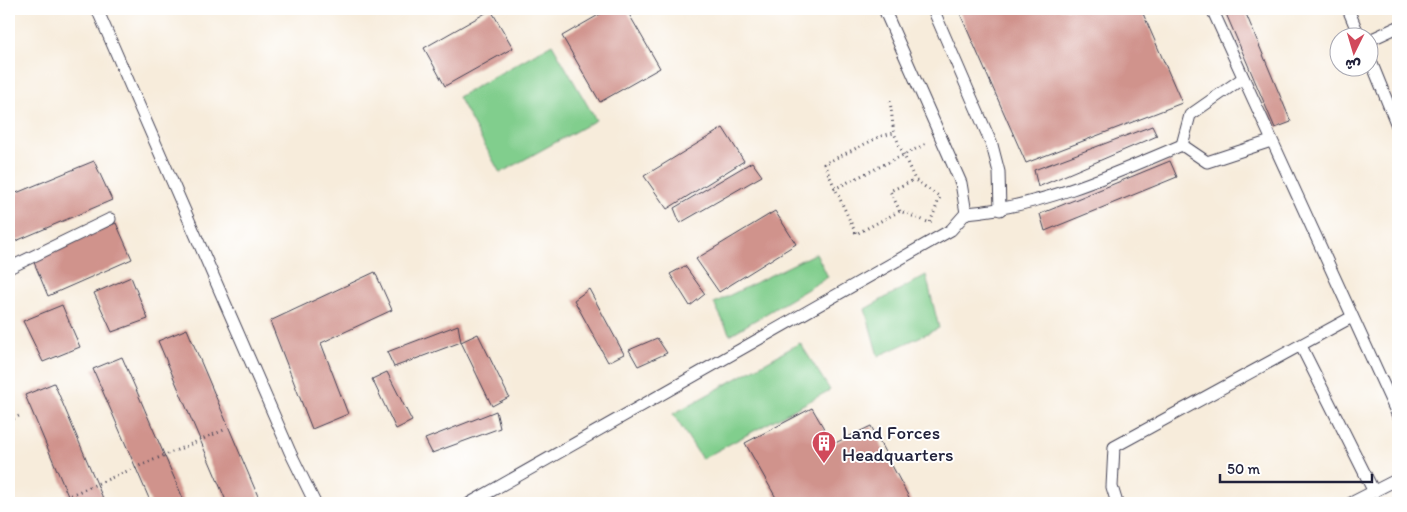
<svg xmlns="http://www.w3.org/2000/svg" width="1407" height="512" font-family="Itim,'Playpen Sans Arabic',sans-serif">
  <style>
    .green { fill: #81ce8d; stroke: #527864 }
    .building { fill: #d0938c }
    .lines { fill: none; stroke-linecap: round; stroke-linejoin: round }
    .service-casing { stroke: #424053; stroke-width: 13 }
    .path { stroke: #424053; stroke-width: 3; stroke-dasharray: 1 4; stroke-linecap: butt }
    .service { stroke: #fff; stroke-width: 11 }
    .labels { text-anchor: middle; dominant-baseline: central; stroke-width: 4; stroke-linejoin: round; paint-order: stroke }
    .poi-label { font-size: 19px; fill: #22223b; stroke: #fff; text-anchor: start }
  </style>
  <rect width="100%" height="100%" fill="#fff"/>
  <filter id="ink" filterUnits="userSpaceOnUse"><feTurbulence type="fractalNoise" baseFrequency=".02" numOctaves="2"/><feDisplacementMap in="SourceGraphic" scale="10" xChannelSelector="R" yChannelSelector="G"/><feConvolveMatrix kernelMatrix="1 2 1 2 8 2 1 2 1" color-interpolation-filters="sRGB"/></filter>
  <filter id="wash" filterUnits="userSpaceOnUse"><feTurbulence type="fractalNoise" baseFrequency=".0096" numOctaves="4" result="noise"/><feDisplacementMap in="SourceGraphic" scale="20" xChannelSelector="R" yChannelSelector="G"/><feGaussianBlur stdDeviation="1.12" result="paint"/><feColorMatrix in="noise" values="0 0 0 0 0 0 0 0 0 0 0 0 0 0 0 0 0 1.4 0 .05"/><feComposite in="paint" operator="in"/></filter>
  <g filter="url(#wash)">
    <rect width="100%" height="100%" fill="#f7ecdb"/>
    <!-- green -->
    <g class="green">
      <path d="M552 44 596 120 500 173 458 97Z"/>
      <path d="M816 253 828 277 730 335 714 303Z"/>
      <path d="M926 275 939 328 878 356 865 309Z"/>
      <path d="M800 343 830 390 702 459 673 414Z"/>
    </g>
    <g id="blocks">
      <!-- building -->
      <g class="building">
        <path d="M609 9H626L660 68 600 102 562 36Z"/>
        <path d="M958 9H1141L1182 103 1026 163Z"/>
        <path d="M1224 9H1244L1291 122 1275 128Z"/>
        <path d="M491 10 513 48 445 86 424 48Z"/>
        <path d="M1152 126 1157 136 1038 187 1034 170Z"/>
        <path d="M723 128 744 161 667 209 644 176Z"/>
        <path d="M94 161 112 200 9 244V196Z"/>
        <path d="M1170 161 1177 177 1045 231 1040 214Z"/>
        <path d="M752 162 762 176 680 223 674 208Z"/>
        <path d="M775 211 796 244 719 292 696 259Z"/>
        <path d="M116 223 132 259 48 296 33 260Z"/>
        <path d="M685 266 705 294 690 306 670 274Z"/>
        <path d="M375 272 392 310 321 343 348 414 312 429 270 321Z"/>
        <path d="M131 277 148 319 112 332 94 293Z"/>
        <path d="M589 289 624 354 608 362 574 300Z"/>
        <path d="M62 305 80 347 43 362 23 321Z"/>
        <path d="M458 325 461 342 394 367 387 352Z"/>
        <path d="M187 329 260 501 254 503H227L158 341Z"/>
        <path d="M478 334 509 397 492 406 461 342Z"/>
        <path d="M657 338 667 353 638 366 629 350Z"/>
        <path d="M122 357 185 503H151L93 369Z"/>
        <path d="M387 372 412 421 396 429 372 379Z"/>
        <path d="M54 383 105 503H71L25 395Z"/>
        <path d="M812 408 833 444 871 426 912 503H779L745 443Z"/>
        <path d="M496 411 500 428 432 453 425 439Z"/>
      </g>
    </g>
  </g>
  <g filter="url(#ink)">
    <use href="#blocks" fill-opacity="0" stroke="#424053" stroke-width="1"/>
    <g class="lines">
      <defs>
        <g id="service">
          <path d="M97 9 290 452 315 503"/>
          <path d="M933 9 992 145 999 172 1000 210"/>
          <path d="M1212 9 1398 416"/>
          <path d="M1348 9 1360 38"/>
          <path d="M1370 40 1398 27"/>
          <path d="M1370 59 1398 128"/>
          <path d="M1182 145 1207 162 1271 141"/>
          <path d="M1182 145 1190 115 1243 78"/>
          <path d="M966 213C1041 207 1114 174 1182 145"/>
          <path d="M9 268 110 219"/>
          <path d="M1301 346 1374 492"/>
          <path d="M470 503 951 230 966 213 961 183 884 9"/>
          <path d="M1117 503 1112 487 1114 447 1352 317"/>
          <path d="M1351 503 1398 479"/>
        </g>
      </defs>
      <!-- service casing -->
      <use href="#service" class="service-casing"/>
      <!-- path -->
      <g class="path">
        <path d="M890 101 894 133 915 180 940 197 930 223 900 211 856 234 824 164 881 136 894 133"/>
        <path d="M834 189 926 144"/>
        <path d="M900 211 890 191 914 180"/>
        <path d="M9 421 21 415"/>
        <path d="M52 503 224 430"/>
      </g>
      <!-- service -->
      <use href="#service" class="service"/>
    </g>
  </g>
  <!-- icons -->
  <defs>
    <symbol id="building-pin" viewBox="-11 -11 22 30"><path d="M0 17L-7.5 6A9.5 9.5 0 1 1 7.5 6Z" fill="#d1495b" stroke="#fff"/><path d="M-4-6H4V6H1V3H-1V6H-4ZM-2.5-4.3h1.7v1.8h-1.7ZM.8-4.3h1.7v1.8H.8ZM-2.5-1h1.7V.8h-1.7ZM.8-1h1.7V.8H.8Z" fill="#fff"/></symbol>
  </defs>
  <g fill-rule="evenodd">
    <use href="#building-pin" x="810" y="429" width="28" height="38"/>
  </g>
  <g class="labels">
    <!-- poi labels -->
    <g class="poi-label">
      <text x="842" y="432">Land Forces<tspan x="842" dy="22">Headquarters</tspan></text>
    </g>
  </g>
  <!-- margin -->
  <rect width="1407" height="512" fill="none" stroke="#fff" stroke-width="30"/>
  <!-- north arrow -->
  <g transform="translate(1354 52) rotate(185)"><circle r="24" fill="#ffffff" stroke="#a7a7b1"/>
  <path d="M0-4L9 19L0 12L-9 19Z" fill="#d1495b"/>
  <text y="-8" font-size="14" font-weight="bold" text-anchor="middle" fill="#22223b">ش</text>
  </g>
  <!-- scale -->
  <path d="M1220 474v8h152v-8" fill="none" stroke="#22223b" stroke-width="2.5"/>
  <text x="1227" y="474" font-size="15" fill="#22223b" stroke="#ffffff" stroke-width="4" paint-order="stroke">50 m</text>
</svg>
